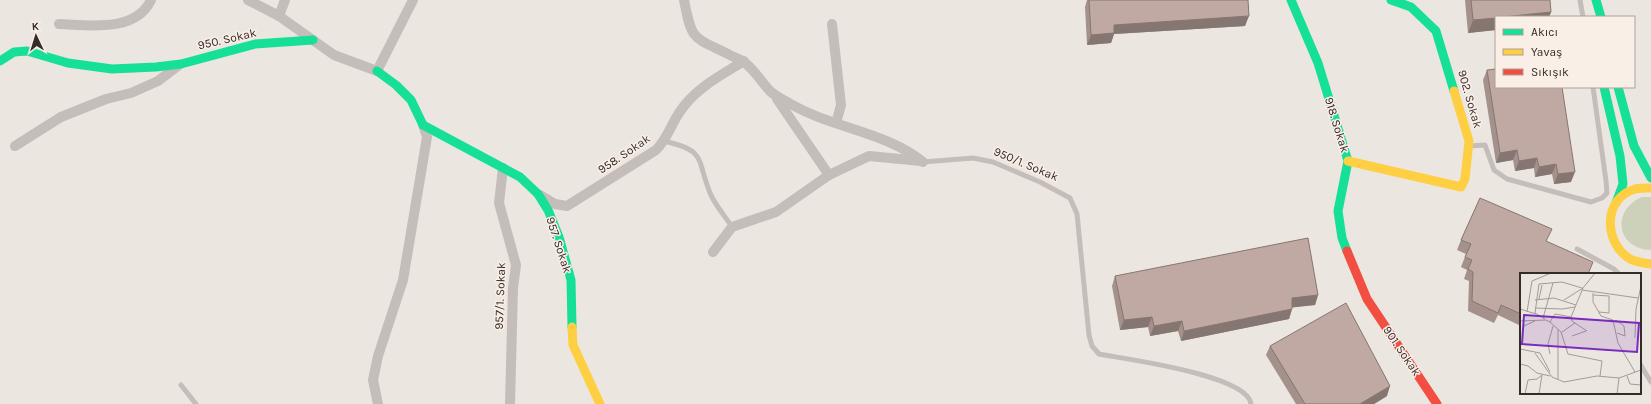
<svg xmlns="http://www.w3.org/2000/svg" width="1651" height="404" font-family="Karla,sans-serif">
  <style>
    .green { fill: #ced1ba }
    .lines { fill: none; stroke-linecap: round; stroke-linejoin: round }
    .lane { stroke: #c4bdb9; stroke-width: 5 }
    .street { stroke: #c4bdb9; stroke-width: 10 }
    .fast { stroke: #16e098; stroke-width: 9 }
    .slow { stroke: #ffcf43; stroke-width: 9 }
    .jam { stroke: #f24e42; stroke-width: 9 }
    .wall { fill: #a4918b }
    .shaded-wall { fill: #867671 }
    .building { fill: #bfa9a2; stroke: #867671 }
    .labels { text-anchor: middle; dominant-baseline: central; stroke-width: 3; stroke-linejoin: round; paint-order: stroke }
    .street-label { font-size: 12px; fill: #352b27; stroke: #f9efe7 }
    .inset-road { fill: none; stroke: #a39b96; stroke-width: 1 }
    .view { fill: #7b2cbf; fill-opacity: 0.15; stroke: #7b2cbf; stroke-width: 2 }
    .inset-edge { fill: none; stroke: #352b27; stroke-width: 2 }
  </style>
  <rect width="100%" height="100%" fill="#ece6e0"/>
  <!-- green -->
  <path class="green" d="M1642 197H1651V250C1616 249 1611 210 1642 197Z"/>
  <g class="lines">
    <!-- lane -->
    <g class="lane">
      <path d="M1580 0 1583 17"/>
      <path d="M664 141C707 151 696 158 710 193 715 205 725 216 732 227"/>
      <path d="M1469 146 1485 145 1494 170 1507 179 1591 202 1602 198 1607 193 1606 181 1593 87"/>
      <path d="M923 162 973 158 993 162 1040 182 1070 198 1077 214 1089 335 1092 346 1099 354C1125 359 1248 375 1251 404"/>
      <path d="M1577 249 1614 269 1619 274"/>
      <path d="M1640 364 1651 382"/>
      <path d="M181 385 196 404"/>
    </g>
    <!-- street -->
    <g class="street">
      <path d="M248 0 279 16 334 55 377 71 413 0"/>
      <path d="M684 0C692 41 692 36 728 54 733 57 740 59 744 62 755 70 761 82 771 92 776 96 783 100 789 103 831 128 884 131 923 162"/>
      <path d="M279 16 285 0"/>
      <path d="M59 24C90 25 135 33 151 0"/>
      <path d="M832 24 841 105 836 123"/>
      <path d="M777 99 829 175"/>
      <path d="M15 146 61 117 106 99 131 93 158 81 179 65"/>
      <path d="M503 168 499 203 516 265 513 288 510 404"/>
      <path d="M540 195 555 204 567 206 656 150C667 139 671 125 679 113 694 89 720 76 744 61"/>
      <path d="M713 252 732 227 776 212 829 175 869 156 921 161"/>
      <path d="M378 404 373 380 378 356 403 280 427 137 423 125"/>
    </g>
    <!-- fast -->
    <g class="fast">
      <path d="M1291 0 1318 63 1348 161 1338 211 1342 238 1347 251"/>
      <path d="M1391 0 1411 7 1436 31 1454 91"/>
      <path d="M1596 0 1601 17"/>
      <path d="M0 61 14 52 27 51 68 63 112 69 156 67 181 64 255 44 313 40"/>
      <path d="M377 71 396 85 411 100 423 125 520 177 538 194 548 210 559 237 571 280 572 327"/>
      <path d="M1604 87 1620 156 1623 184 1616 203"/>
      <path d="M1618 87 1634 146 1651 178"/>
    </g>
    <!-- slow -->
    <g class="slow">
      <path d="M1348 161 1461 187 1465 179 1469 141 1454 91"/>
      <path d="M1651 188C1646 188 1640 188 1635 189 1603 198 1603 242 1630 259 1636 262 1644 263 1651 264"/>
      <path d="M572 327 573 345 600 404"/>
    </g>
    <!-- jam -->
    <path class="jam" d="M1347 251 1367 299 1437 404"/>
  </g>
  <!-- wall -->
  <g class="wall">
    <path d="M1087 0H1248L1245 26 1114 34 1111 43 1087 45 1085 7Z"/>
    <path d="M1465 0H1550L1551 12 1549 17H1496V30L1468 33Z"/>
    <path d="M1487 70 1571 182 1554 184 1552 174 1535 177 1534 168 1515 171 1513 160 1496 163 1483 80Z"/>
    <path d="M1480 198 1521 274V326L1498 315 1494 323 1468 311 1469 281 1464 279 1467 270 1461 267 1466 254 1457 250 1461 240Z"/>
    <path d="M1115 276 1318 295 1315 305 1292 307V309L1289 319 1181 341 1178 331 1150 336 1148 327 1120 330 1112 286Z"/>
    <path d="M1270 346 1387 396 1374 404H1296L1266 355Z"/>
  </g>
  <!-- shaded-wall -->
  <g class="shaded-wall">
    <path d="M1551 12 1549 17H1503Z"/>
    <path d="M1249 16 1245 26 1114 34 1111 43 1087 45 1091 35 1114 25Z"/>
    <path d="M1496 18V30L1468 33 1473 20Z"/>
    <path d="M1517 150 1513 160 1496 163 1500 153Z"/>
    <path d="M1537 158 1534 168 1515 171 1519 161Z"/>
    <path d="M1556 164 1552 174 1535 177 1539 167Z"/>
    <path d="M1575 172 1571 182 1554 184 1558 174Z"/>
    <path d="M1318 295 1315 305 1288 308 1292 298Z"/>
    <path d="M1292 309 1289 319 1181 341 1184 331Z"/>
    <path d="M1152 317 1148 327 1120 330 1124 320Z"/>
    <path d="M1182 321 1178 331 1150 336 1154 326Z"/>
    <path d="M1390 386 1387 396 1374 404H1360Z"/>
  </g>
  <!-- building -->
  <g class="building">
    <path d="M1089 0H1248L1249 16 1114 25V33L1091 35Z"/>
    <path d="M1471 0H1550L1551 12 1503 17H1496V18L1473 20Z"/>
    <path d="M1496 69V87H1562L1575 172 1558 174 1556 164 1539 167 1537 158 1519 161 1517 150 1500 153 1487 70Z"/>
    <path d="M1480 198 1552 229 1546 241 1593 262 1588 274H1521V314L1501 305 1498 313 1472 301 1473 272 1468 269 1472 260 1465 257 1471 244 1461 240Z"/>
    <path d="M1308 238 1318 295 1292 298V309L1184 331 1182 321 1154 326 1152 317 1124 320 1115 276Z"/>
    <path d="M1346 303 1390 386 1360 404H1305L1270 346Z"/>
  </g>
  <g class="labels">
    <!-- street labels -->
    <g class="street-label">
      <text transform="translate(227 39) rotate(-13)">950. Sokak</text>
      <text transform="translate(1470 99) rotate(74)">902. Sokak</text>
      <text transform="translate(1337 125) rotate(73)">918. Sokak</text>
      <text transform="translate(624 154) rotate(-34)">958. Sokak</text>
      <text transform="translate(1026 164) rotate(23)">950/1. Sokak</text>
      <text transform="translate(559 245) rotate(72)">957. Sokak</text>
      <text transform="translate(500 296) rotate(-88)">957/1. Sokak</text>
      <text transform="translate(1402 351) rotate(56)">901. Sokak</text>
    </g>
  </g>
  <!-- overview -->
  <g transform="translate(1520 273)">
    <rect width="121" height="121" fill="#ece6e0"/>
    <path class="inset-road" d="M62 17 118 25M73 20V29L81 43 93 47 98 70 115 99M73 22 89 23V40L79 39M19 26 22 12M15 27 34 25 56 32M44 27 63 15M15 35 42 36 55 34M0 36 16 41M7 39 12 8 31 0M51 44 52 48 67 58M23 45 33 10M25 46 15 40 19 11 42 9 62 15M0 48 26 47 30 49 35 41 51 44 63 15 75 0M30 49 41 59 48 81 82 88 80 103M94 49 96 47 104 53 105 63 97 60M4 53 15 48M42 59 55 50M52 63 66 58M115 65 116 36 121 13M0 76 20 80 30 99M15 80 32 104 44 109 77 103 99 105 121 97M30 81 28 71 33 53M0 91 8 93 17 100 30 103M107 103 110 111 121 112M38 106V57M5 121 8 107 17 106 22 102 19 121M97 121 99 105"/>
    <path class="view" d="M4 42 119 50 117 79 2 71Z"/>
    <rect width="121" height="121" class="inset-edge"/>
  </g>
  <!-- legend -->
  <rect x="1495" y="16" width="140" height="72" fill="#f9efe7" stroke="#aba19a"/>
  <rect x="1503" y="29" width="20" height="6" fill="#16e098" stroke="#aba19a"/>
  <text x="1531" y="36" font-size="12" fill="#352b27">Akıcı</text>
  <rect x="1503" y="49" width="20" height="6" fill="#ffcf43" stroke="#aba19a"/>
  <text x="1531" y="56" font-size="12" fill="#352b27">Yavaş</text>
  <rect x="1503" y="69" width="20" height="6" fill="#f24e42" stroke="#aba19a"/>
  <text x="1531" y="76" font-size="12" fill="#352b27">Sıkışık</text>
  <!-- north arrow -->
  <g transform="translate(36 36) rotate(356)" stroke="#f9efe7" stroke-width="3" paint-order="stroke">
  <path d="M0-3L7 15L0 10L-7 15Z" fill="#352b27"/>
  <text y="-6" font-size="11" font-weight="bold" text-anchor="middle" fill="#352b27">K</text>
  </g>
</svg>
